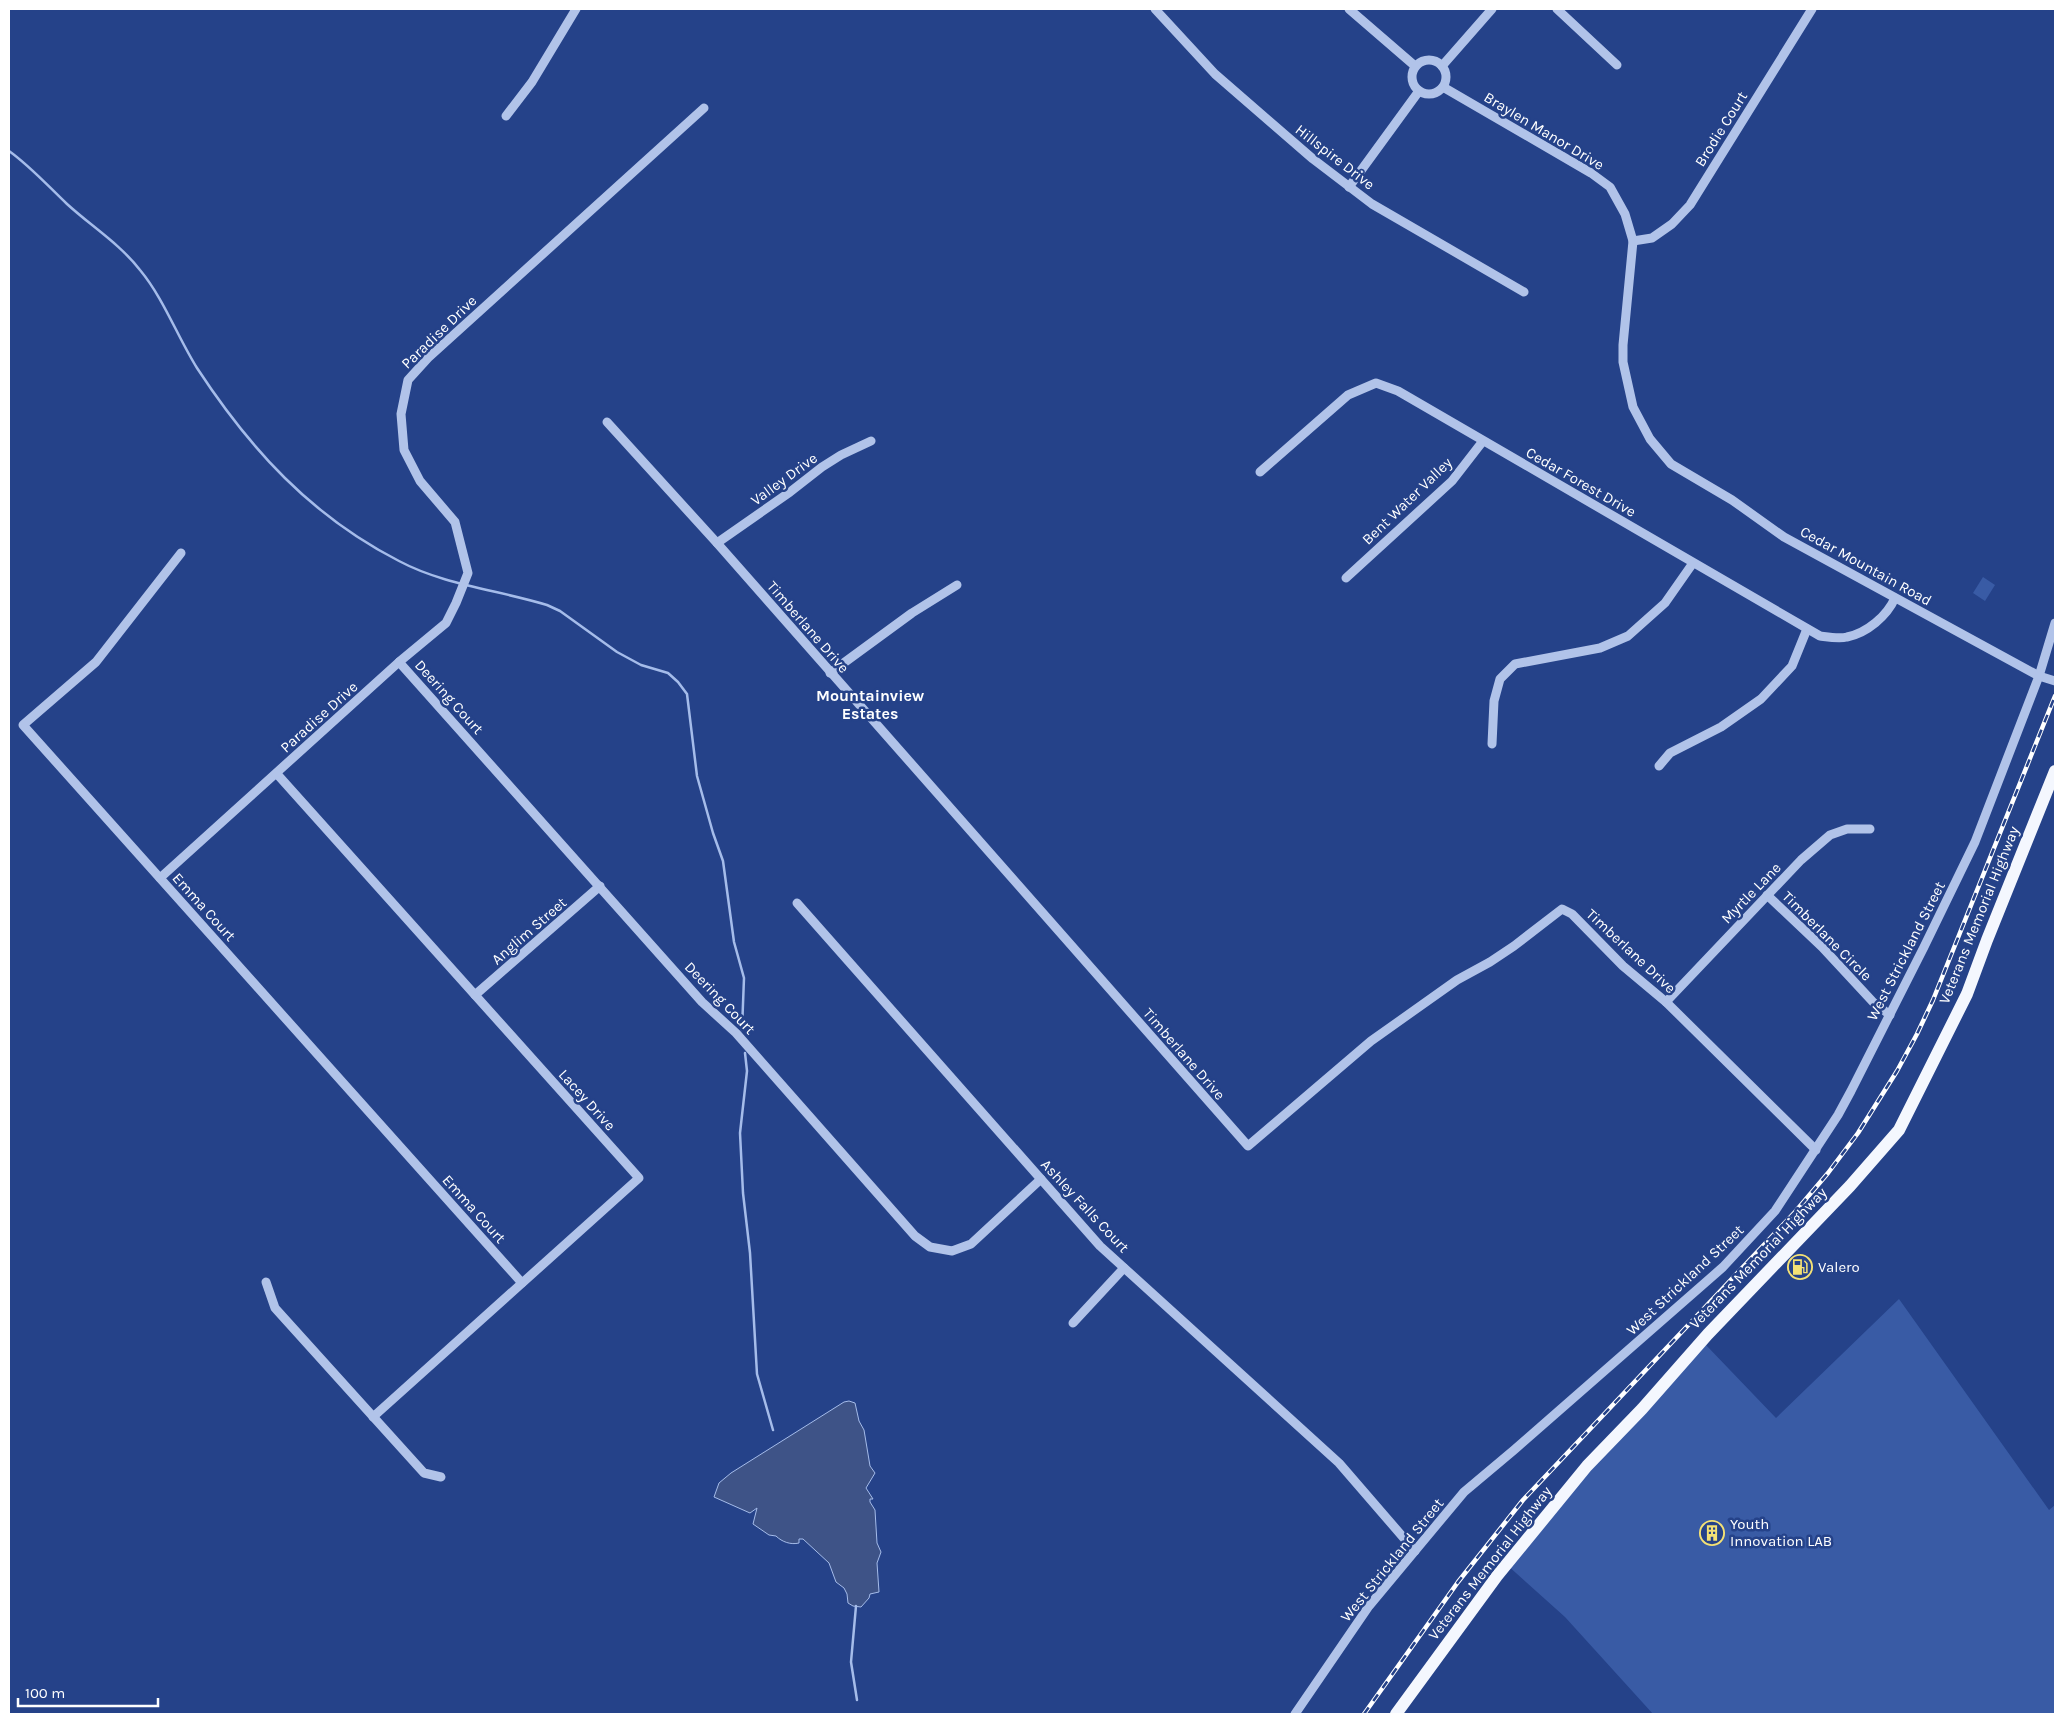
<svg xmlns="http://www.w3.org/2000/svg" width="2064" height="1723" font-family="Karla,sans-serif">
  <style>
    .green { fill: #395ba5 }
    .water { fill: #3e5387; stroke: #a5bcea }
    .lines { fill: none; stroke-linecap: round; stroke-linejoin: round }
    .stream { stroke: #a5bcea; stroke-width: 2.5 }
    .minor { stroke: #b1c3e9; stroke-width: 9 }
    .major { stroke: #f4f7fe; stroke-width: 12 }
    .rail-casing { stroke: #fff; stroke-width: 4.5 }
    .rail { stroke: #254289; stroke-width: 2.5; stroke-dasharray: 8; stroke-linecap: butt }
    .labels { text-anchor: middle; dominant-baseline: central; stroke-width: 5; stroke-linejoin: round; paint-order: stroke }
    .street-label { font-size: 15px; fill: #fff; stroke: #254289 }
    .poi-label { font-size: 15px; fill: #fff; stroke: #254289; text-anchor: start }
    .neighbourhood-label { font-size: 16px; font-weight: bold; fill: #fff; stroke: #254289 }
  </style>
  <rect width="100%" height="100%" fill="#254289"/>
  <!-- green -->
  <g class="green">
    <path d="M1983 577 1995 585 1985 601 1973 593Z"/>
    <path d="M1899 1299 2049 1510 2055 1505V1714H1653L1565 1617 1506 1564 1705 1344 1776 1418Z"/>
  </g>
  <!-- water -->
  <path class="water" d="M849 1401 855 1403 859 1421 864 1430 870 1466 875 1473 866 1488 873 1499H870V1502L875 1510 877 1543 881 1552 877 1563 879 1592 870 1594 869 1598 861 1607 853 1606 848 1603 847 1594 844 1588 836 1582 829 1563 803 1539H799V1543C791 1545 782 1542 776 1536L769 1535 753 1524 757 1508 750 1513 714 1497 719 1483 731 1473 844 1402Z"/>
  <g class="lines">
    <!-- stream -->
    <g class="stream">
      <path d="M9 151C30 166 48 186 67 204 91 226 120 244 140 270 164 299 177 336 197 368 250 449 311 516 399 561 444 585 498 590 547 605L560 611 617 652 641 665 668 673 678 682 687 694 697 776 713 833 723 861 734 942 744 978 742 1030"/>
      <path d="M745 1053 747 1071 740 1133 743 1193 750 1253 757 1374 773 1430"/>
      <path d="M856 1606 851 1662 857 1700"/>
    </g>
    <!-- minor -->
    <g class="minor">
      <path d="M1155 9 1215 74 1313 159 1372 204 1524 292"/>
      <path d="M1349 9 1415 66"/>
      <path d="M1557 9 1617 65"/>
      <circle cx="1429" cy="77" r="17"/>
      <path d="M1442 66 1492 9"/>
      <path d="M1443 87 1591 173 1610 187 1625 214 1633 241 1623 345V362L1633 407 1650 439 1671 464 1732 500 1784 537 2039 676 2055 681"/>
      <path d="M506 116 532 82 576 9"/>
      <path d="M1349 187 1419 91"/>
      <path d="M1633 241 1652 238 1672 224 1690 205 1812 9"/>
      <path d="M607 422 717 543 1248 1146 1371 1041 1457 980 1490 962 1514 946 1562 909 1572 914 1623 966 1666 1002 1816 1150"/>
      <path d="M1260 472 1348 395 1376 383 1398 391 1820 636C1828 637 1839 639 1847 637 1867 633 1887 616 1895 598"/>
      <path d="M717 543 790 492 822 467 841 455 871 441"/>
      <path d="M181 553 96 662 23 725 522 1283"/>
      <path d="M1346 578 1452 481 1483 441"/>
      <path d="M399 662 702 1002 736 1033 915 1236 930 1247 952 1251 971 1244 1041 1179"/>
      <path d="M830 673 912 613 957 585"/>
      <path d="M1492 744 1494 701 1500 679 1515 664 1600 648 1628 636 1665 603 1693 563"/>
      <path d="M1659 766 1670 753 1721 727 1761 699 1792 666 1807 629"/>
      <path d="M277 774 639 1178 373 1417"/>
      <path d="M160 878 399 662 446 623 456 603 468 573 455 522 420 481 404 450 401 414 408 380 428 358 704 108"/>
      <path d="M1767 895 1822 947 1873 1002 1890 1015"/>
      <path d="M797 903 1100 1246 1339 1463 1415 1551"/>
      <path d="M475 995 600 886"/>
      <path d="M1666 1002 1801 860 1830 835 1847 829H1870"/>
      <path d="M266 1282 275 1308 424 1473 441 1477"/>
      <path d="M1073 1323 1124 1268"/>
      <path d="M1295 1714 1369 1606 1464 1492 1514 1450 1723 1267 1775 1211 1838 1115 1851 1091 1924 947 1975 842 2039 676 2055 623"/>
    </g>
    <!-- major -->
    <path class="major" d="M1396 1714 1497 1576 1587 1466 1642 1409 1708 1334 1850 1186 1899 1130 1967 994 1987 940 2055 771"/>
    <defs>
      <path id="rail" d="M1364 1714 1458 1582 1523 1500 1795 1212 1828 1173 1858 1133 1897 1071 1917 1034 1933 1000 2055 696"/>
    </defs>
    <!-- rail casing -->
    <use href="#rail" class="rail-casing"/>
    <!-- rail -->
    <use href="#rail" class="rail"/>
  </g>
  <!-- icons -->
  <defs>
    <symbol id="fuel-ring" viewBox="-11 -11 22 22"><circle r="9.5" fill="#254289" stroke="#f4e175" stroke-width="1.5"/><path d="M-5.5-6h7V0h2V4h1.3V-2.5L3-4.5l.8-.8L6-3V5H2.5V1h-1V6h-7ZM-4.2-4.7v3.2H.2V-4.7Z" fill="#f4e175"/></symbol>
    <symbol id="building-ring" viewBox="-11 -11 22 22"><circle r="9.5" fill="#254289" stroke="#f4e175" stroke-width="1.5"/><path d="M-4-6H4V6H1V3H-1V6H-4ZM-2.5-4.3h1.7v1.8h-1.7ZM.8-4.3h1.7v1.8H.8ZM-2.5-1h1.7V.8h-1.7ZM.8-1h1.7V.8H.8Z" fill="#f4e175"/></symbol>
  </defs>
  <g fill-rule="evenodd">
    <use href="#fuel-ring" x="1786" y="1253" width="28" height="28"/>
    <use href="#building-ring" x="1698" y="1519" width="28" height="28"/>
  </g>
  <g class="labels">
    <!-- street labels -->
    <g class="street-label">
      <text transform="translate(1721 129) rotate(-58)">Brodie Court</text>
      <text transform="translate(1544 131) rotate(31)">Braylen Manor Drive</text>
      <text transform="translate(1335 157) rotate(38)">Hillspire Drive</text>
      <text transform="translate(439 332) rotate(-44)">Paradise Drive</text>
      <text transform="translate(784 479) rotate(-36)">Valley Drive</text>
      <text transform="translate(1581 482) rotate(30)">Cedar Forest Drive</text>
      <text transform="translate(1407 501) rotate(-44)">Bent Water Valley</text>
      <text transform="translate(1866 566) rotate(29)">Cedar Mountain Road</text>
      <text transform="translate(808 627) rotate(49)">Timberlane Drive</text>
      <text transform="translate(449 697) rotate(48)">Deering Court</text>
      <text transform="translate(319 717) rotate(-42)">Paradise Drive</text>
      <text transform="translate(1751 893) rotate(-46)">Myrtle Lane</text>
      <text transform="translate(204 907) rotate(48)">Emma Court</text>
      <text transform="translate(1979 915) rotate(-68)">Veterans Memorial Highway</text>
      <text transform="translate(529 931) rotate(-41)">Anglim Street</text>
      <text transform="translate(1827 936) rotate(45)">Timberlane Circle</text>
      <text transform="translate(1631 951) rotate(43)">Timberlane Drive</text>
      <text transform="translate(1906 951) rotate(-63)">West Strickland Street</text>
      <text transform="translate(720 998) rotate(46)">Deering Court</text>
      <text transform="translate(1184 1054) rotate(49)">Timberlane Drive</text>
      <text transform="translate(587 1100) rotate(48)">Lacey Drive</text>
      <text transform="translate(1085 1206) rotate(47)">Ashley Falls Court</text>
      <text transform="translate(474 1209) rotate(48)">Emma Court</text>
      <text transform="translate(1758 1258) rotate(-46)">Veterans Memorial Highway</text>
      <text transform="translate(1685 1280) rotate(-43)">West Strickland Street</text>
      <text transform="translate(1392 1560) rotate(-51)">West Strickland Street</text>
      <text transform="translate(1490 1563) rotate(-52)">Veterans Memorial Highway</text>
    </g>
    <!-- poi labels -->
    <g class="poi-label">
      <text x="1818" y="1267">Valero</text>
      <text x="1730" y="1524">Youth<tspan x="1730" dy="17">Innovation LAB</tspan></text>
    </g>
    <!-- neighbourhood labels -->
    <g class="neighbourhood-label">
      <text x="870" y="695">Mountainview<tspan x="870" dy="18">Estates</tspan></text>
    </g>
  </g>
  <!-- border -->
  <rect width="2064" height="1723" fill="none" stroke="#ffffff" stroke-width="20"/>
  <!-- scale -->
  <path d="M18 1698v8h140v-8" fill="none" stroke="#ffffff" stroke-width="2.5"/>
  <text x="25" y="1698" font-size="15" fill="#ffffff" stroke="#254289" stroke-width="4" paint-order="stroke">100 m</text>
</svg>
